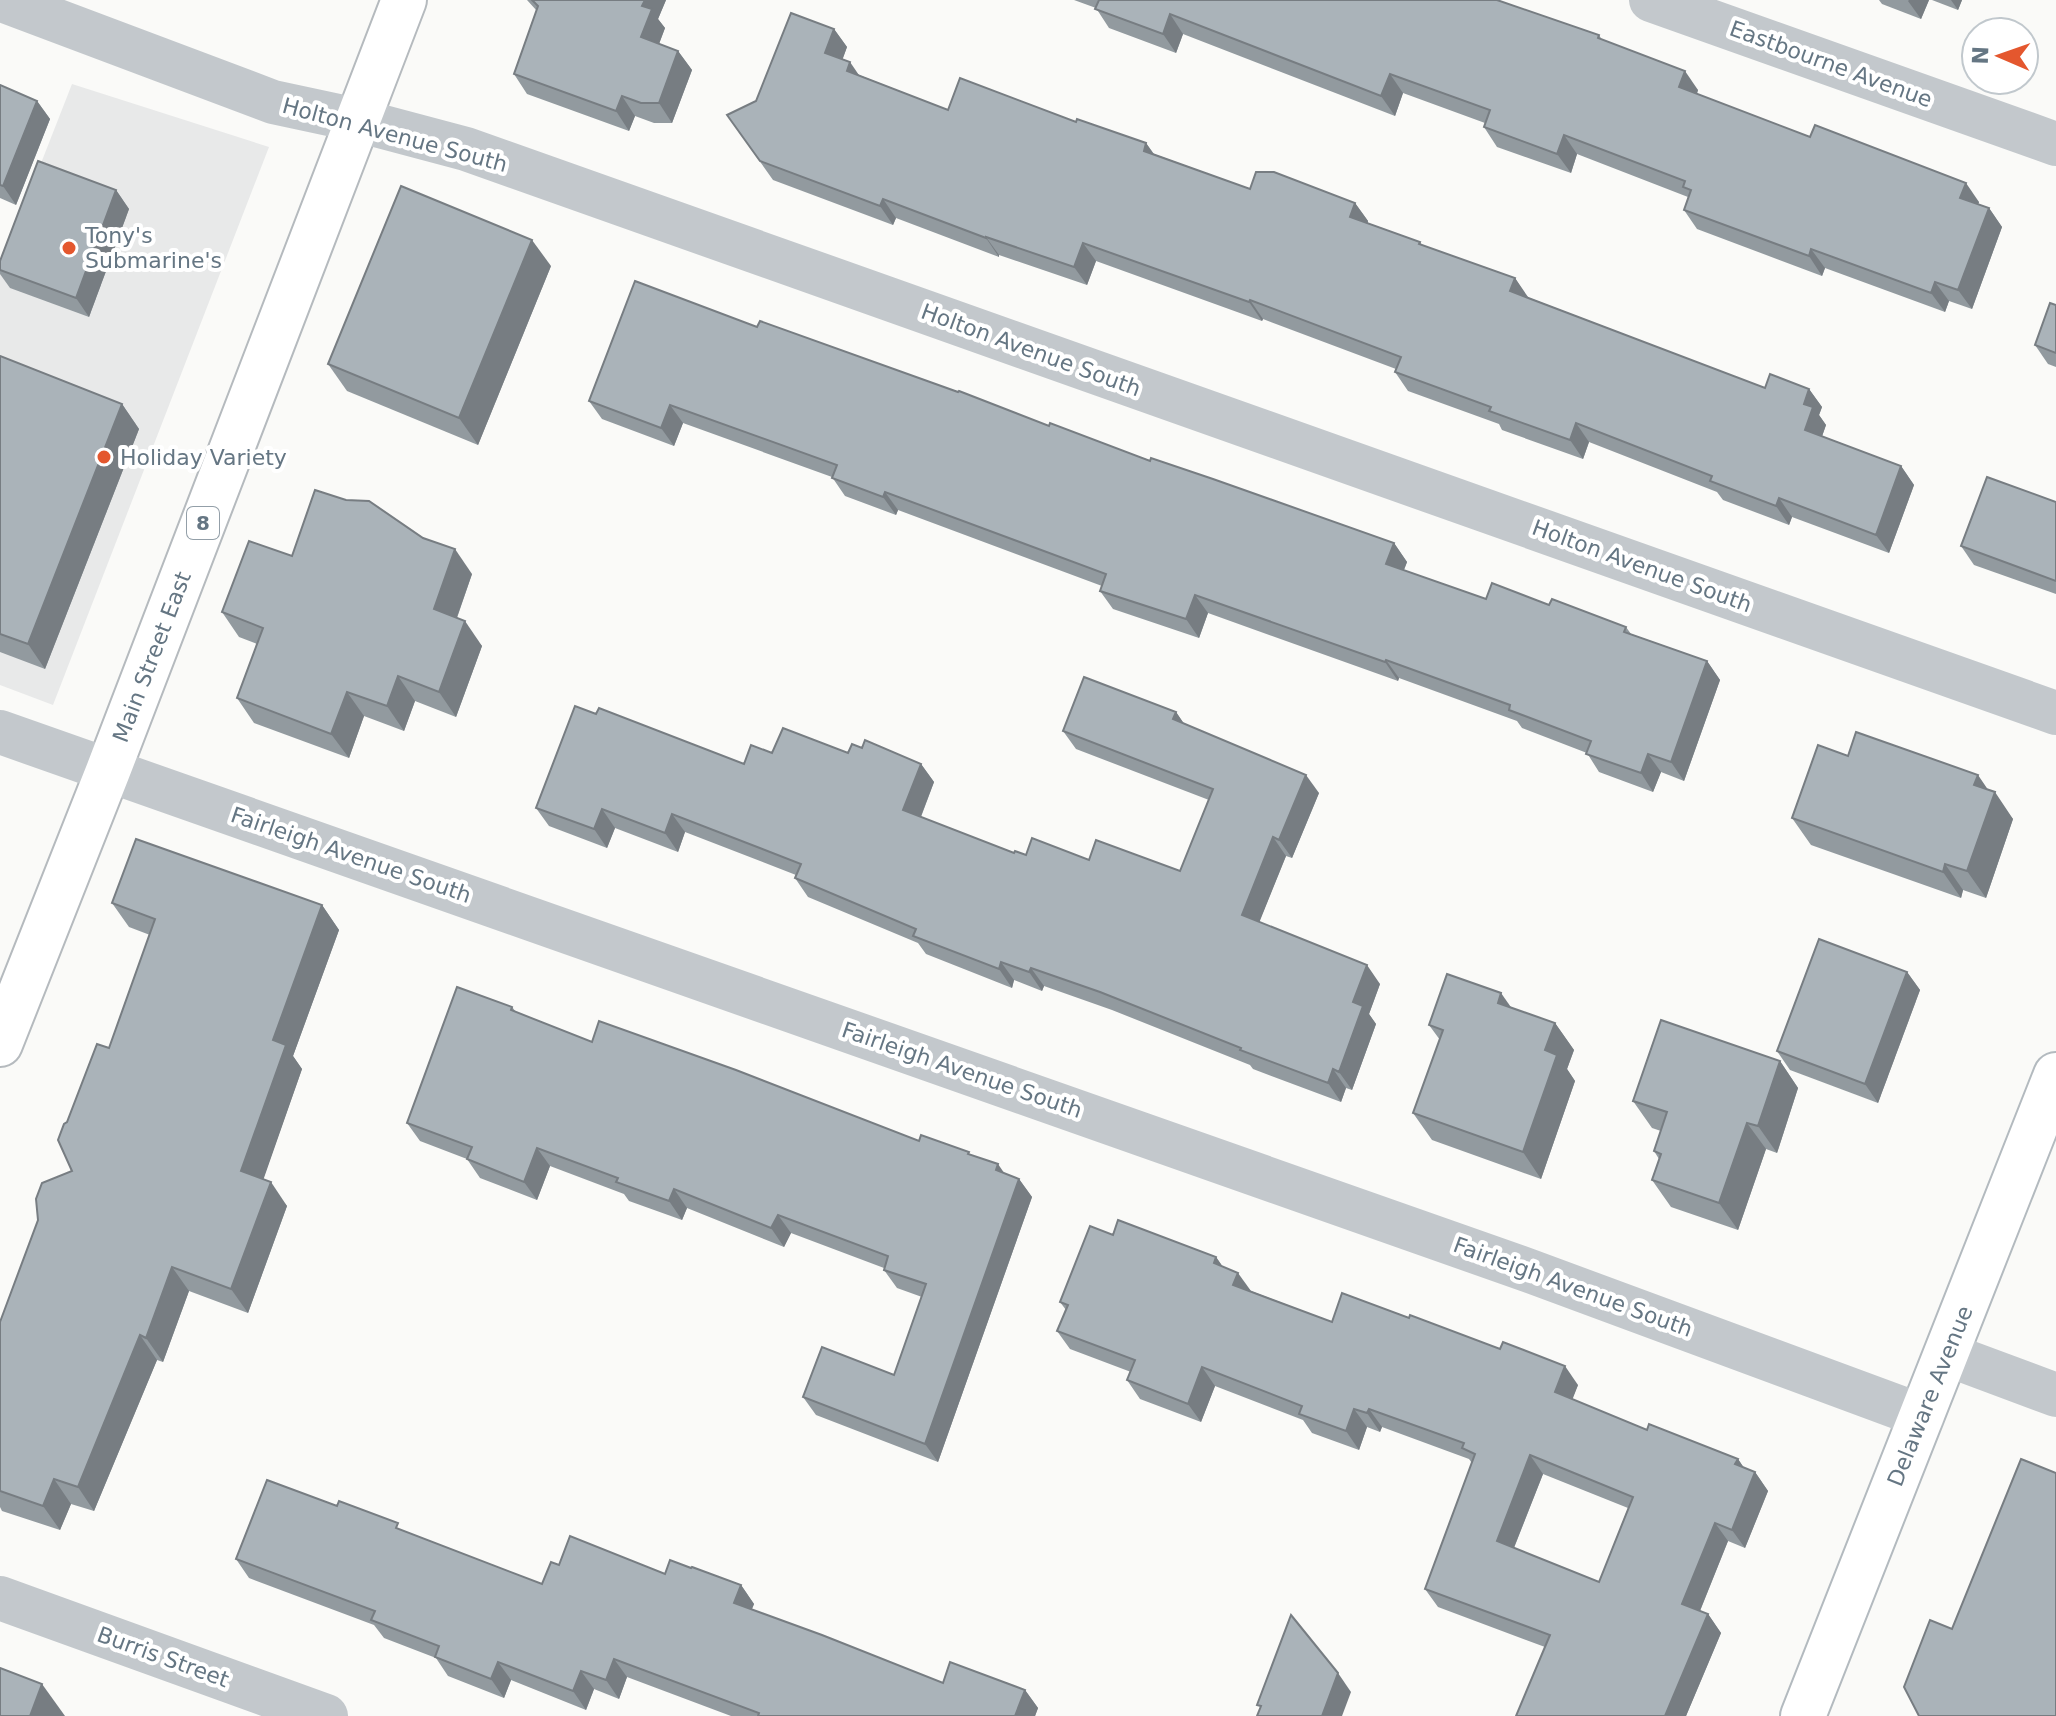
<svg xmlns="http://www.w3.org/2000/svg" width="2056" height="1716" font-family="'DejaVu Sans',sans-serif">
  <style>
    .built { fill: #e8e9e9 }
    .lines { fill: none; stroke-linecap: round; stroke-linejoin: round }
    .secondary-casing { stroke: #b3babf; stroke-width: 48 }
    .primary-casing { stroke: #b5babe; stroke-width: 48 }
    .street { stroke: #c3c8cc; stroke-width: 44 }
    .secondary { stroke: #fff; stroke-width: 44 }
    .primary { stroke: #fff; stroke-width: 44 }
    .wall { fill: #929a9f; fill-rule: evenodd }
    .shaded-wall { fill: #777d82 }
    .building { fill: #aab3b9; stroke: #777d82; stroke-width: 2; fill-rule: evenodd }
    .poi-dot { fill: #e4572e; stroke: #fff; stroke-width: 3 }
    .labels { text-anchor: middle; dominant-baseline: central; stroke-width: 8; stroke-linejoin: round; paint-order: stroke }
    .shield { fill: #fff; stroke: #939fa8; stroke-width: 2 }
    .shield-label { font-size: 20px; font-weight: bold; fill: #657683 }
    .street-label { font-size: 22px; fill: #657683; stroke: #fff }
    .poi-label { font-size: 22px; fill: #657683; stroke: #fff; text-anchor: start }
  </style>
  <rect width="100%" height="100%" fill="#fafaf8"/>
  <!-- built -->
  <path class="built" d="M72 84 269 147 53 705 0 685V268Z"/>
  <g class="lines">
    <defs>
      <path id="secondary" d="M1803 1716 2056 1075"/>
      <path id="primary" d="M0 1044 108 771 404 0"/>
    </defs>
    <!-- secondary casing -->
    <use href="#secondary" class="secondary-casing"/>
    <!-- primary casing -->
    <use href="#primary" class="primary-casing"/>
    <!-- street -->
    <g class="street">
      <path d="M2 0 273 102 357 120 466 149 2056 713"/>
      <path d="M1651 0 2056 144"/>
      <path d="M0 732 1527 1270 1922 1416"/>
      <path d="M1946 1354 2056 1395"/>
      <path d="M0 1598 326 1716"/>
    </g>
    <!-- secondary -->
    <use href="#secondary" class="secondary"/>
    <!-- primary -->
    <use href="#primary" class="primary"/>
  </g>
  <!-- wall -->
  <g class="wall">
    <path d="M527 0H666L658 19 665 28 659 44 678 51 692 70 672 123H654L635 116 629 131 527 94 514 74 537 11Z"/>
    <path d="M1074 0H1497L1599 35 1602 40 1698 90 1697 94 1979 202 1978 204 1989 208 2002 227 1972 309 1949 301 1945 312 1825 268 1822 276 1697 229 1684 210 1688 197 1577 154 1571 173 1497 147 1484 127 1485 123 1403 93 1395 116 1183 34 1176 53 1109 28 1096 8Z"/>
    <path d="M1879 0H1929L1921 19 1882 4Z"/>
    <path d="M1932 0H1962L1958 10Z"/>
    <path d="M834 29 847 47 842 60 859 75 948 110 1076 122 1146 143 1154 154 1250 189 1355 203 1368 221V223L1420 242 1422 245 1515 278 1527 297 1765 388 1809 389 1822 407 1819 415 1826 425 1822 436 1901 466 1914 485 1889 553 1792 517 1789 525 1723 500 1717 492 1589 442 1583 459 1502 430 1499 424 1408 391 1395 372 1396 369 1263 319 1262 321 1096 261 1087 285 999 255V257L896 218 893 225 773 180 727 115 756 101Z"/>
    <path d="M0 85 37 101 50 119 16 205 0 198Z"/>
    <path d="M116 190 129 209 89 317 10 288 0 274V261Z"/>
    <path d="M551 266 478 445 347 391 328 364Z"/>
    <path d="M2056 305V367L2048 364 2035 345Z"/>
    <path d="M757 327 1394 543 1407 562 1404 570 1486 599 1549 605 1626 627 1631 634 1707 661 1720 680 1684 781 1661 772 1653 792 1599 772 1587 753 1522 728 1517 721 1399 678 1398 681 1208 613 1199 638 1113 609 1100 591 1102 586 898 510 896 515 845 496 832 477 683 423 674 446 602 419 589 401Z"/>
    <path d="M0 356 122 404 139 429 45 669 0 652Z"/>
    <path d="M2056 502V594L1974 565 1961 546Z"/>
    <path d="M292 556 472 574 457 618 482 646 456 717 415 701 404 731 364 716 349 758 254 723 237 698 257 644 239 637 222 612Z"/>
    <path d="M1176 712 1184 724 1319 793 1292 858 1286 856 1259 922 1380 984 1369 1014 1376 1024 1352 1090 1346 1088 1341 1102 1253 1069 1250 1065 1112 1010 1044 986 1042 991 1014 980 1012 988 926 954 918 943 808 897 795 878 796 875 685 832 678 852 615 828 607 848 549 826 536 808 596 714 744 764 772 753H848L862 748 921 764 934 782 921 817 1014 853 1026 855 1089 860 1180 871 1209 800 1076 749 1063 731Z"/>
    <path d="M1848 756 1988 790 2013 819 1986 898 1963 890 1961 898 1811 845 1792 818Z"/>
    <path d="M112 903 322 905 339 930 293 1056 302 1069 263 1179 287 1206 248 1313 189 1291 163 1362 157 1360 94 1511 71 1504 60 1530 2 1511 0 1507V1322L72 1171 67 1122 109 1048 150 935 129 927Z"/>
    <path d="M1907 972 1920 990 1878 1103 1790 1070 1777 1051Z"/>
    <path d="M512 1007 516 1012 592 1042 919 1141 971 1155 1004 1173 1019 1179 1032 1197 938 1462 816 1415 803 1397 894 1375 922 1297 897 1288 884 1270V1268L791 1233 784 1247 687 1208 682 1220 629 1201 624 1194 550 1166 537 1200 480 1178 467 1159 420 1141 407 1123Z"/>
    <path d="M1512 1008 1555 1023 1574 1050 1567 1069 1575 1081 1541 1179 1432 1140 1413 1113 1440 1040 1429 1025Z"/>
    <path d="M1780 1061 1798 1088 1777 1153 1766 1149 1738 1230 1671 1207 1652 1180 1659 1159 1654 1151 1661 1131 1652 1128 1633 1101Z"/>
    <path d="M1113 1235 1216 1257 1223 1267 1251 1291 1332 1322 1578 1385 1572 1399 1647 1430 1738 1459 1744 1468 1755 1472 1768 1491 1745 1548 1728 1541 1700 1611 1708 1614 1721 1633 1686 1716H1516L1545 1647 1438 1607 1425 1589 1472 1463 1469 1459 1382 1427 1380 1432 1367 1427 1359 1450 1312 1433 1303 1420 1215 1386 1201 1422 1140 1399 1127 1380 1131 1372 1070 1349 1057 1331 1066 1310 1060 1302ZM1543 1474 1628 1508 1599 1582 1514 1548Z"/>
    <path d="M402 1530 542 1584 559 1565 665 1574 691 1568 741 1585 754 1604 751 1610 943 1683 1025 1690 1038 1708 1035 1716H731L627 1677 619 1699 594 1689 586 1710 511 1680 504 1698 448 1676 436 1658 384 1638 374 1625 249 1578 236 1559Z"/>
  </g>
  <!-- shaded-wall -->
  <g class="shaded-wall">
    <path d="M645 0H666L658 19 665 28 654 57 641 37 642 6Z"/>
    <path d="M1909 0H1929L1921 19 1908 1Z"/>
    <path d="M1951 0H1962L1958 10Z"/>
    <path d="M1170 14 1183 34 1176 53 1163 34Z"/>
    <path d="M834 29 847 47 838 72 825 53Z"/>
    <path d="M678 51 692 70 672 123 659 103Z"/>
    <path d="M850 62 863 81 847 71Z"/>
    <path d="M1685 71 1698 90 1692 106 1679 87Z"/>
    <path d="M1390 74 1403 93 1395 116 1381 96Z"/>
    <path d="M622 96 635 116 629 131 616 111Z"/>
    <path d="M37 101 50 119 16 205 3 186Z"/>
    <path d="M1564 135 1577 154 1571 173 1557 154Z"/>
    <path d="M1146 143 1159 162 1144 151Z"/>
    <path d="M1966 183 1979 202 1974 217 1960 198Z"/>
    <path d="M116 190 129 209 89 317 76 298Z"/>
    <path d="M883 199 896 218 893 225 880 206Z"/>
    <path d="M1355 203 1368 221 1363 235 1350 217Z"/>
    <path d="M1989 208 2002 227 1972 309 1958 290Z"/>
    <path d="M986 237 999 255V257L986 238Z"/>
    <path d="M532 240 551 266 478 445 459 418Z"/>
    <path d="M1083 243 1096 261 1087 285 1074 267Z"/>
    <path d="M1811 249 1825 268 1822 276 1809 256Z"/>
    <path d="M1515 278 1528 297 1523 309 1510 291Z"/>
    <path d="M1935 282 1949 301 1945 312 1931 293Z"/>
    <path d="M1250 300 1263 319 1262 321 1249 302Z"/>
    <path d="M1809 389 1822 407 1819 415 1826 425 1818 448 1805 430 1804 404Z"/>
    <path d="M122 404 139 429 45 669 28 644Z"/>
    <path d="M670 405 683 423 674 446 661 428Z"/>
    <path d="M1576 423 1589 442 1583 459 1570 440Z"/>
    <path d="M1901 466 1914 485 1889 553 1876 535Z"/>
    <path d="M885 492 898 510 896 515 883 497Z"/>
    <path d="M1779 498 1792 517 1789 525 1776 506Z"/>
    <path d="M1394 543 1407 562 1399 582 1386 564Z"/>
    <path d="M455 549 472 574 451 634 434 609Z"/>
    <path d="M1195 595 1208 613 1199 638 1186 619Z"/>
    <path d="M465 621 482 646 456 717 439 692Z"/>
    <path d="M1386 660 1399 678 1398 681 1385 662Z"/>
    <path d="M1707 661 1720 680 1684 781 1671 762Z"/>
    <path d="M398 676 415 701 404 731 387 706Z"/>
    <path d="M347 692 364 716 349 758 331 734Z"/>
    <path d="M1176 712 1189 731 1173 719Z"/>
    <path d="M1648 754 1661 772 1653 792 1641 773Z"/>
    <path d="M921 764 934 782 916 829 903 810Z"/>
    <path d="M1306 775 1319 793 1292 858 1279 840Z"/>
    <path d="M1978 775 1993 797 1995 792 2013 819 1986 898 1967 871 1974 785Z"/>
    <path d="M602 809 615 828 607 848 594 829Z"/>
    <path d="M672 814 685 832 678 852 665 833Z"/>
    <path d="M1273 837 1286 856 1255 933 1242 915Z"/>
    <path d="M1945 864 1963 890 1961 898 1943 872Z"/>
    <path d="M322 905 339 930 293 1056 302 1069 258 1195 241 1171 273 1040Z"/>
    <path d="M1001 962 1014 980 1012 988 999 969Z"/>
    <path d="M1367 965 1380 984 1369 1014 1376 1024 1352 1090 1339 1072 1353 1002Z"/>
    <path d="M1031 968 1044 986 1042 991 1029 972Z"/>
    <path d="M1907 972 1920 990 1878 1103 1865 1084Z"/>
    <path d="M1501 993 1520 1020 1498 1003Z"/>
    <path d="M1555 1023 1574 1050 1567 1069 1575 1081 1541 1179 1523 1152 1545 1050Z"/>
    <path d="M1780 1061 1798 1088 1777 1153 1758 1126Z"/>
    <path d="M1333 1069 1346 1088 1341 1102 1328 1083Z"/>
    <path d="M1747 1123 1766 1149 1738 1230 1719 1203Z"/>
    <path d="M537 1148 550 1166 537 1200 524 1182Z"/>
    <path d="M998 1164 1011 1183 996 1170Z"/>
    <path d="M1019 1179 1032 1197 938 1462 925 1444Z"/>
    <path d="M271 1182 287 1206 248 1313 231 1289Z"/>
    <path d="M674 1189 687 1208 682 1220 669 1201Z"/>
    <path d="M778 1215 791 1233 784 1247 771 1228Z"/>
    <path d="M1216 1257 1229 1276 1214 1263Z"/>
    <path d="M172 1267 189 1291 163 1362 146 1338Z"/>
    <path d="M1238 1273 1251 1291 1233 1285Z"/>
    <path d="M140 1335 157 1360 94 1511 78 1487Z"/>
    <path d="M1565 1366 1578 1385 1568 1411 1555 1392Z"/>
    <path d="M1202 1367 1215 1386 1201 1422 1188 1404Z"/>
    <path d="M1354 1409 1367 1427 1359 1450 1346 1431Z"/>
    <path d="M1369 1409 1382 1427 1380 1432 1367 1413Z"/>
    <path d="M1530 1455 1543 1474 1509 1560 1497 1541Z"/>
    <path d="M1738 1459 1750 1477 1735 1464Z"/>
    <path d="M1755 1472 1768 1491 1745 1548 1732 1530Z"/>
    <path d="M54 1479 71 1504 60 1530 43 1506Z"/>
    <path d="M1715 1523 1728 1541 1695 1623 1682 1604Z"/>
    <path d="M741 1585 754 1604 747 1622 734 1603Z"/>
    <path d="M1708 1614 1721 1633 1686 1716H1665Z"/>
    <path d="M614 1659 627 1677 619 1699 606 1680Z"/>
    <path d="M498 1662 511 1680 504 1698 491 1679Z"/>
    <path d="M581 1671 594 1689 586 1710 573 1691Z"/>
    <path d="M1338 1673 1351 1692 1342 1716H1322Z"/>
    <path d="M42 1684 65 1716H30Z"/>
    <path d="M1025 1690 1038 1708 1035 1716H1015Z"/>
  </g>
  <!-- building -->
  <g class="building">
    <path d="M532 0H645L642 6 652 9 641 37 678 51 659 103H641L622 96 616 111 514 74 538 6Z"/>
    <path d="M1099 0H1497L1599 35 1598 38 1685 71 1679 87 1810 137 1815 125 1966 183 1960 198 1989 208 1958 290 1935 282 1931 293 1811 249 1809 256 1684 210 1691 190 1683 187 1685 181 1564 135 1557 154 1484 127 1490 110 1390 74 1381 96 1170 14 1163 34 1095 9Z"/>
    <path d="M791 13 834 29 825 53 850 62 847 71 948 110 960 78 1076 122 1077 119 1146 143 1144 151 1250 189 1256 172H1274L1355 203 1350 217 1420 242 1419 244 1515 278 1510 291 1765 388 1770 374 1809 389 1804 404 1813 407 1805 430 1901 466 1876 535 1779 498 1776 506 1710 481 1712 476 1576 423 1570 440 1489 411 1491 407 1395 372 1401 357 1250 300 1249 302 1083 243 1074 267 986 237V238L883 199 880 206 760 161 727 115 756 101Z"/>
    <path d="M0 85 37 101 3 186 0 185Z"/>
    <path d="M38 161 116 190 76 298 0 270V261Z"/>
    <path d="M401 186 532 240 459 418 328 364Z"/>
    <path d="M635 281 757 327 760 321 958 392 959 391 1049 426 1050 423 1150 461 1151 458 1213 479 1394 543 1386 564 1486 599 1492 583 1549 605 1552 599 1626 627 1624 632 1707 661 1671 762 1648 754 1641 773 1586 754 1591 741 1509 710 1510 705 1386 660 1385 662 1195 595 1186 619 1100 591 1106 574 885 492 883 497 832 478 837 465 670 405 661 428 589 401Z"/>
    <path d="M2050 303 2056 305V353L2035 345Z"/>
    <path d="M0 356 122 404 28 644 0 634Z"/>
    <path d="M1987 477 2056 502V581L1961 546Z"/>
    <path d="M315 490 346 500 369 501 423 538 455 549 434 609 465 621 439 692 398 676 387 706 347 692 331 734 237 698 263 628 222 612 249 541 292 556Z"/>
    <path d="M1084 677 1176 712 1173 719 1306 775 1279 840 1273 837 1242 915 1367 965 1353 1002 1363 1006 1339 1072 1333 1069 1328 1083 1240 1050 1241 1048 1100 992 1031 968 1029 972 1001 962 999 969 913 936 916 929 795 878 801 864 672 814 665 833 602 809 594 829 536 808 575 706 596 714 599 708 744 764 751 745 772 753 783 728 848 753 852 744 862 748 865 740 921 764 903 810 1014 853 1015 851 1026 855 1032 838 1089 860 1096 840 1180 871 1213 789 1063 731Z"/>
    <path d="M1856 732 1978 775 1974 785 1995 792 1967 871 1945 864 1943 872 1792 818 1818 745 1848 756Z"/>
    <path d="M136 839 322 905 273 1040 286 1045 241 1171 271 1182 231 1289 172 1267 146 1338 140 1335 78 1487 54 1479 43 1506 0 1491V1322L38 1220 36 1199 42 1183 72 1171 58 1140 64 1124 67 1122 97 1044 109 1048 155 919 112 903Z"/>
    <path d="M1819 939 1907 972 1865 1084 1777 1051Z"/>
    <path d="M1447 974 1501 993 1498 1003 1555 1023 1545 1050 1557 1055 1523 1152 1413 1113 1443 1030 1429 1025Z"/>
    <path d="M457 987 512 1007 511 1010 592 1042 599 1021 736 1070 919 1141 921 1135 969 1152 968 1154 998 1164 996 1170 1019 1179 925 1444 803 1397 822 1347 894 1375 926 1284 884 1270 888 1256 778 1215 771 1228 674 1189 669 1201 616 1182 618 1178 537 1148 524 1182 467 1159 472 1147 407 1123Z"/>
    <path d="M1661 1020 1780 1061 1758 1126 1747 1123 1719 1203 1652 1180 1661 1154 1654 1151 1667 1112 1633 1101Z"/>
    <path d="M1118 1220 1216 1257 1214 1263 1238 1273 1233 1285 1332 1322 1342 1293 1409 1318 1410 1315 1500 1349 1503 1342 1565 1366 1555 1392 1647 1430 1649 1424 1738 1459 1735 1464 1755 1472 1732 1530 1715 1523 1682 1604 1708 1614 1665 1716H1516L1550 1635 1425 1589 1475 1454 1462 1448 1464 1443 1369 1409 1367 1413 1354 1409 1346 1431 1299 1414 1302 1406 1202 1367 1188 1404 1127 1380 1135 1360 1057 1331 1068 1305 1060 1302 1090 1226 1113 1235ZM1530 1455 1633 1497 1599 1582 1497 1541Z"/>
    <path d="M2021 1459 2056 1473V1716H1919L1904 1687 1930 1620 1952 1629Z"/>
    <path d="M267 1480 337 1506 339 1501 398 1523 396 1528 542 1584 551 1562 559 1565 570 1536 665 1574 670 1560 691 1568 692 1567 741 1585 734 1603 822 1635 943 1683 950 1662 1025 1690 1015 1716H758L759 1713 614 1659 606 1680 581 1671 573 1691 498 1662 491 1679 435 1657 439 1646 371 1620 375 1611 236 1559Z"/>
    <path d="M1291 1615 1338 1673 1322 1716H1257L1261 1706 1257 1705Z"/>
    <path d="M0 1668 42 1684 30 1716H0Z"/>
  </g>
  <!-- markers -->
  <g class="poi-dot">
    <circle cx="69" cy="248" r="8"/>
    <circle cx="104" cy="457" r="8"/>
  </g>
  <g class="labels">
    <!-- shield labels -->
    <rect class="shield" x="187" y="507" width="32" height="32" rx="6"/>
    <g class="shield-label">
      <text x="203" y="523">8</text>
    </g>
    <!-- street labels -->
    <g class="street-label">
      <text transform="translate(1831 64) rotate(20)">Eastbourne Avenue</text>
      <text transform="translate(395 135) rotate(15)">Holton Avenue South</text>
      <text transform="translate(1031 350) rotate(20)">Holton Avenue South</text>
      <text transform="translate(1642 566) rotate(20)">Holton Avenue South</text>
      <text transform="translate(152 657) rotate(-69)">Main Street East</text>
      <text transform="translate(351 855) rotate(19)">Fairleigh Avenue South</text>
      <text transform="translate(962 1070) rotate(19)">Fairleigh Avenue South</text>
      <text transform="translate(1573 1287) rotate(20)">Fairleigh Avenue South</text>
      <text transform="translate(1930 1396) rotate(-68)">Delaware Avenue</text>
      <text transform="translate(163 1657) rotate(20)">Burris Street</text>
    </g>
    <!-- poi labels -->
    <g class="poi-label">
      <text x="85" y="235">Tony's<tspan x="85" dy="25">Submarine's</tspan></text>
      <text x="120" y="457">Holiday Variety</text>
    </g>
  </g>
  <!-- north arrow -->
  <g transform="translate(2000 56) rotate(272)"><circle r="38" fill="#ffffff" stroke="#c1c8cd" stroke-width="2"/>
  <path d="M0-6L14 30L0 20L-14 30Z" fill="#e4572e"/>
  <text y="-12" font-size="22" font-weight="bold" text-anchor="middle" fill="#657683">N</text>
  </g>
</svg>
